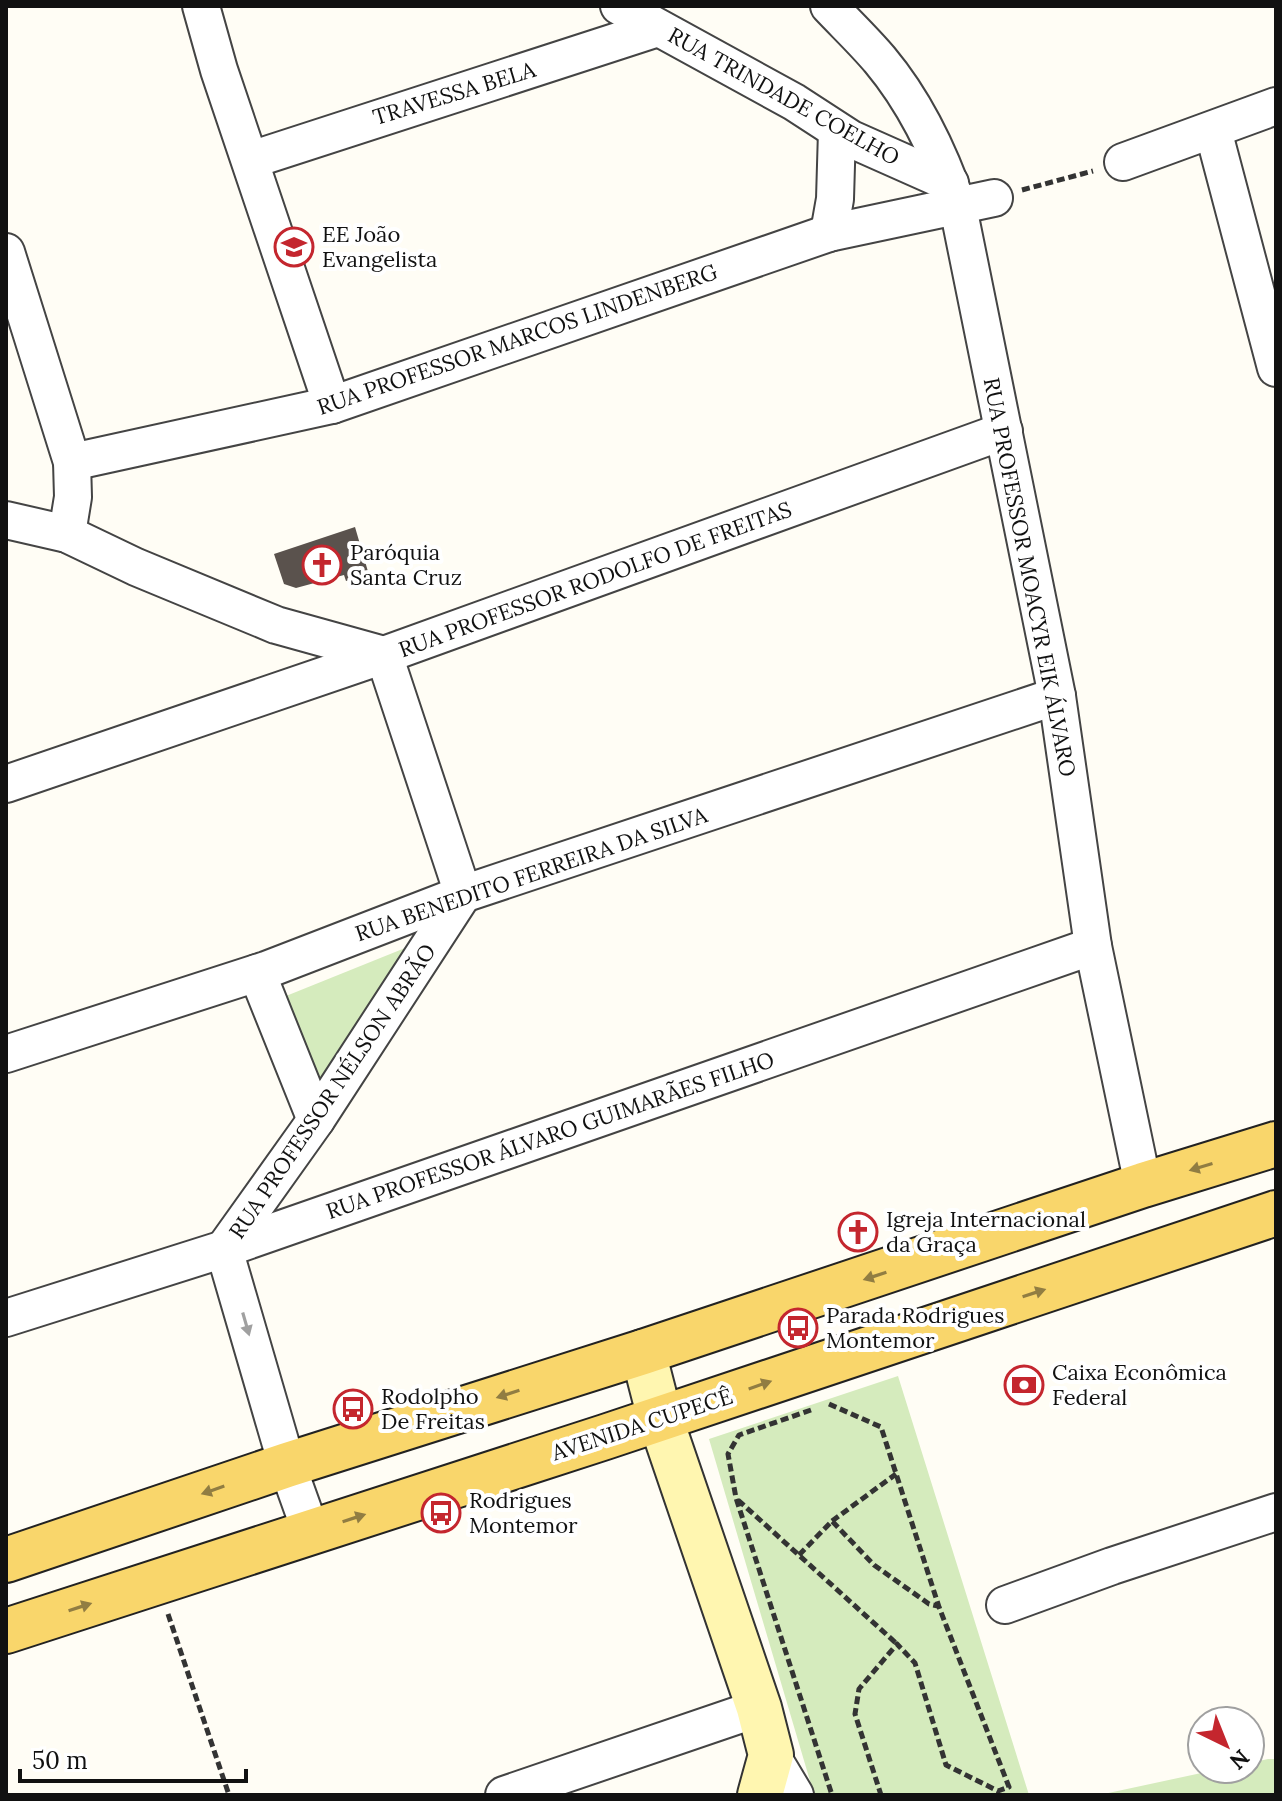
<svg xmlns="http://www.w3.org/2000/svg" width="1282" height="1801" font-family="Lora,serif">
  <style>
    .green { fill: #d5ebbd }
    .building { fill: #5a524d }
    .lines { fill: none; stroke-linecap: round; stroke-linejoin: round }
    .street-casing { stroke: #444; stroke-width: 40 }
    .secondary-casing { stroke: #333; stroke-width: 48 }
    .primary-casing { stroke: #222; stroke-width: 48 }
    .path { stroke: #333; stroke-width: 5; stroke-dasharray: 8 4; stroke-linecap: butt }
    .street { stroke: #fff; stroke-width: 36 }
    .secondary { stroke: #fff6b0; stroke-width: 44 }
    .primary { stroke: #f9d66b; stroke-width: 44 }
    .oneway { fill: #917d42 }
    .oneway2 { fill: #a0a0a0 }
    .labels { text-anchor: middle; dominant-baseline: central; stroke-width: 8; stroke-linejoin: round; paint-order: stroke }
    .street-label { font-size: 22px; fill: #111; stroke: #fff }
    .poi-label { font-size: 22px; fill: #111; stroke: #fff; text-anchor: start }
  </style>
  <rect width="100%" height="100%" fill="#fffdf5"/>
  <!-- green -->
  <g class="green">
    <path d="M420 942 322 1085 286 996Z"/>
    <path d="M898 1376 1029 1795H814L813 1791 709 1439Z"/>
    <path d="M1268 1759H1276V1795H1099L1220 1769H1250V1763Z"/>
  </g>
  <!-- building -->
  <path class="building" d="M355 527 369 575 346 581 344 575 296 588 284 584 274 554Z"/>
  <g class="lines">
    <defs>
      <g id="street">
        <path d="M201 6 219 70 332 405"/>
        <path d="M619 6 794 102 851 139 950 183"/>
        <path d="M829 6C846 24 864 41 880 60 916 103 940 154 958 207L1057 696 1093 946 1143 1185"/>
        <path d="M1213 130 1276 368"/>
        <path d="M251 160 658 28"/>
        <path d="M1123 162 1276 106"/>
        <path d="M829 233 835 199 837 131"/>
        <path d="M6 252 72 462 73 497 67 534"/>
        <path d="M72 462 332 405 829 233 994 198"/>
        <path d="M6 520 67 534 136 567 276 625 384 655"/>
        <path d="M6 784 384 655 1004 431"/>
        <path d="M257 973 316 1120"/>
        <path d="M6 1054 266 970 463 894 1057 696"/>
        <path d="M6 1318 224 1249 1093 946"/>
        <path d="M311 1532 287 1465 224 1249 316 1120 463 894 384 655"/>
        <path d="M1005 1605 1112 1566 1276 1512"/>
        <path d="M771 1755 795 1795"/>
        <path d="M504 1795 759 1708"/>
      </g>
      <path id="secondary" d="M643 1352 660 1418 759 1708 771 1755 760 1795"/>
      <g id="primary">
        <path d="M6 1560 287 1465 643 1352 1143 1185 1276 1144"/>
        <path d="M6 1631 605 1437 1276 1213"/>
      </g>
    </defs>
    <!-- street casing -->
    <use href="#street" class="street-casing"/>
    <!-- secondary casing -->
    <use href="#secondary" class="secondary-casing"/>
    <!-- primary casing -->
    <use href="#primary" class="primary-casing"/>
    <!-- path -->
    <g class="path">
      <path d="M1022 190 1093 171"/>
      <path d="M829 1404 881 1427 939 1607 1009 1787 998 1791 946 1765 915 1663 897 1644 859 1689 855 1714 881 1795"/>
      <path d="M811 1410 739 1435 728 1454 736 1498 832 1795"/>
      <path d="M738 1500 897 1644"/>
      <path d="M832 1521 896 1474"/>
      <path d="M799 1555 832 1521 874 1565 929 1604 938 1606"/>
      <path d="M168 1614 229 1795"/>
    </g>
    <!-- street -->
    <use href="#street" class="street"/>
    <!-- secondary -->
    <use href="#secondary" class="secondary"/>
    <!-- primary -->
    <use href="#primary" class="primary"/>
  </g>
  <!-- one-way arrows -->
  <defs><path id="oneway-solid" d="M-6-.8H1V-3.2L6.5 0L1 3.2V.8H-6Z" transform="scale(2)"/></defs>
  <g class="oneway">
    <use href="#oneway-solid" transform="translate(1201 1167) rotate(163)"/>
    <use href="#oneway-solid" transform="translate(875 1276) rotate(162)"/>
    <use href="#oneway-solid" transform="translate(1034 1293) rotate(-18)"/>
    <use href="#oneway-solid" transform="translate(760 1385) rotate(-19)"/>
    <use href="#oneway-solid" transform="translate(508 1394) rotate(162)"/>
    <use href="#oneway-solid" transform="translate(213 1490) rotate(161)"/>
    <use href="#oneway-solid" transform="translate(354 1518) rotate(-18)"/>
    <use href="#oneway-solid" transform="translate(80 1607) rotate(-18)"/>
  </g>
  <use class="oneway2" href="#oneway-solid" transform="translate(246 1324) rotate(74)"/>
  <!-- icons -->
  <defs>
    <symbol id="school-ring" viewBox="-11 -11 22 22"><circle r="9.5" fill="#fff" stroke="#c4262e" stroke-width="1.5"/><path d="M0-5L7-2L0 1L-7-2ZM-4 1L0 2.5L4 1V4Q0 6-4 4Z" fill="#c4262e"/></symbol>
    <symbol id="church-ring" viewBox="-11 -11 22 22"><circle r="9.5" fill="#fff" stroke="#c4262e" stroke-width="1.5"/><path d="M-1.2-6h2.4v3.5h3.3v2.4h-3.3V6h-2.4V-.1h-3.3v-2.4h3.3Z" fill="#c4262e"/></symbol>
    <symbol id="bus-ring" viewBox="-11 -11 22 22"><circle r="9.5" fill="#fff" stroke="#c4262e" stroke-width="1.5"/><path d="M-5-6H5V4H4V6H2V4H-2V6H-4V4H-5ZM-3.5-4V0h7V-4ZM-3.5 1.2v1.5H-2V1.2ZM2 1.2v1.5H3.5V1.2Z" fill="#c4262e"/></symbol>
    <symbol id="bank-ring" viewBox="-11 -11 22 22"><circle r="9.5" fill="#fff" stroke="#c4262e" stroke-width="1.5"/><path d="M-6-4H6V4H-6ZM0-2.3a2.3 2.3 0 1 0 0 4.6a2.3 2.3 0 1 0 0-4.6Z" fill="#c4262e"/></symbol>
  </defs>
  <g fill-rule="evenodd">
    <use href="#school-ring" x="272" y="225" width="44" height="44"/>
    <use href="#church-ring" x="300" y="543" width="44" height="44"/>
    <use href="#church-ring" x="836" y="1210" width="44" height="44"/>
    <use href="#bus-ring" x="776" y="1306" width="44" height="44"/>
    <use href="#bank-ring" x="1002" y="1363" width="44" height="44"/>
    <use href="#bus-ring" x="331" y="1387" width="44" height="44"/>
    <use href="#bus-ring" x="419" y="1491" width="44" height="44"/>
  </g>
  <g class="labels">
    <!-- street labels -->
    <g class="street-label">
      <text transform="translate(454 93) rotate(-17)">TRAVESSA BELA</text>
      <text transform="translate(784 96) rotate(29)">RUA TRINDADE COELHO</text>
      <text transform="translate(517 339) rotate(-19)">RUA PROFESSOR MARCOS LINDENBERG</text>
      <text transform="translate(1030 577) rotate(79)">RUA PROFESSOR MOACYR EIK ÁLVARO</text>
      <text transform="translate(595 579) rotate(-20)">RUA PROFESSOR RODOLFO DE FREITAS</text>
      <text transform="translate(531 874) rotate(-19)">RUA BENEDITO FERREIRA DA SILVA</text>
      <text transform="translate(332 1091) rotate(-56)">RUA PROFESSOR NÉLSON ABRÃO</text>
      <text transform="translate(550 1135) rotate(-19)">RUA PROFESSOR ÁLVARO GUIMARÃES FILHO</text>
      <text transform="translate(642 1424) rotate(-18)">AVENIDA CUPECÊ</text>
    </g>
    <!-- poi labels -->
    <g class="poi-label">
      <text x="322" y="234">EE João<tspan x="322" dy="25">Evangelista</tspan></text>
      <text x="350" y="552">Paróquia<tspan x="350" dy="25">Santa Cruz</tspan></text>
      <text x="886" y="1219">Igreja Internacional<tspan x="886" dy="25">da Graça</tspan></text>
      <text x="826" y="1315">Parada Rodrigues<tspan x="826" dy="25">Montemor</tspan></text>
      <text x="1052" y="1372">Caixa Econômica<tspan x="1052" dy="25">Federal</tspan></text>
      <text x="381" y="1396">Rodolpho<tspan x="381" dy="25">De Freitas</tspan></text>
      <text x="469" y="1500">Rodrigues<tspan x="469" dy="25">Montemor</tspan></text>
    </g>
  </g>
  <!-- border -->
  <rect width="1282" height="1801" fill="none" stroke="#111111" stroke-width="16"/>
  <!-- north arrow -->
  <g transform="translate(1226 1745) rotate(137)"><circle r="38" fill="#ffffff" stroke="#a0a0a0" stroke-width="2"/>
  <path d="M0-6L14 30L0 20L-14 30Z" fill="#c4262e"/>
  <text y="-12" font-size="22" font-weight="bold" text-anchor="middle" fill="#111111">N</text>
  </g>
  <!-- scale -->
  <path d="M20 1769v12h226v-12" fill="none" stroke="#111111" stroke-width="4"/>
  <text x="32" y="1769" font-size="24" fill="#111111" stroke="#ffffff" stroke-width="6" paint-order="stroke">50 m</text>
</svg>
